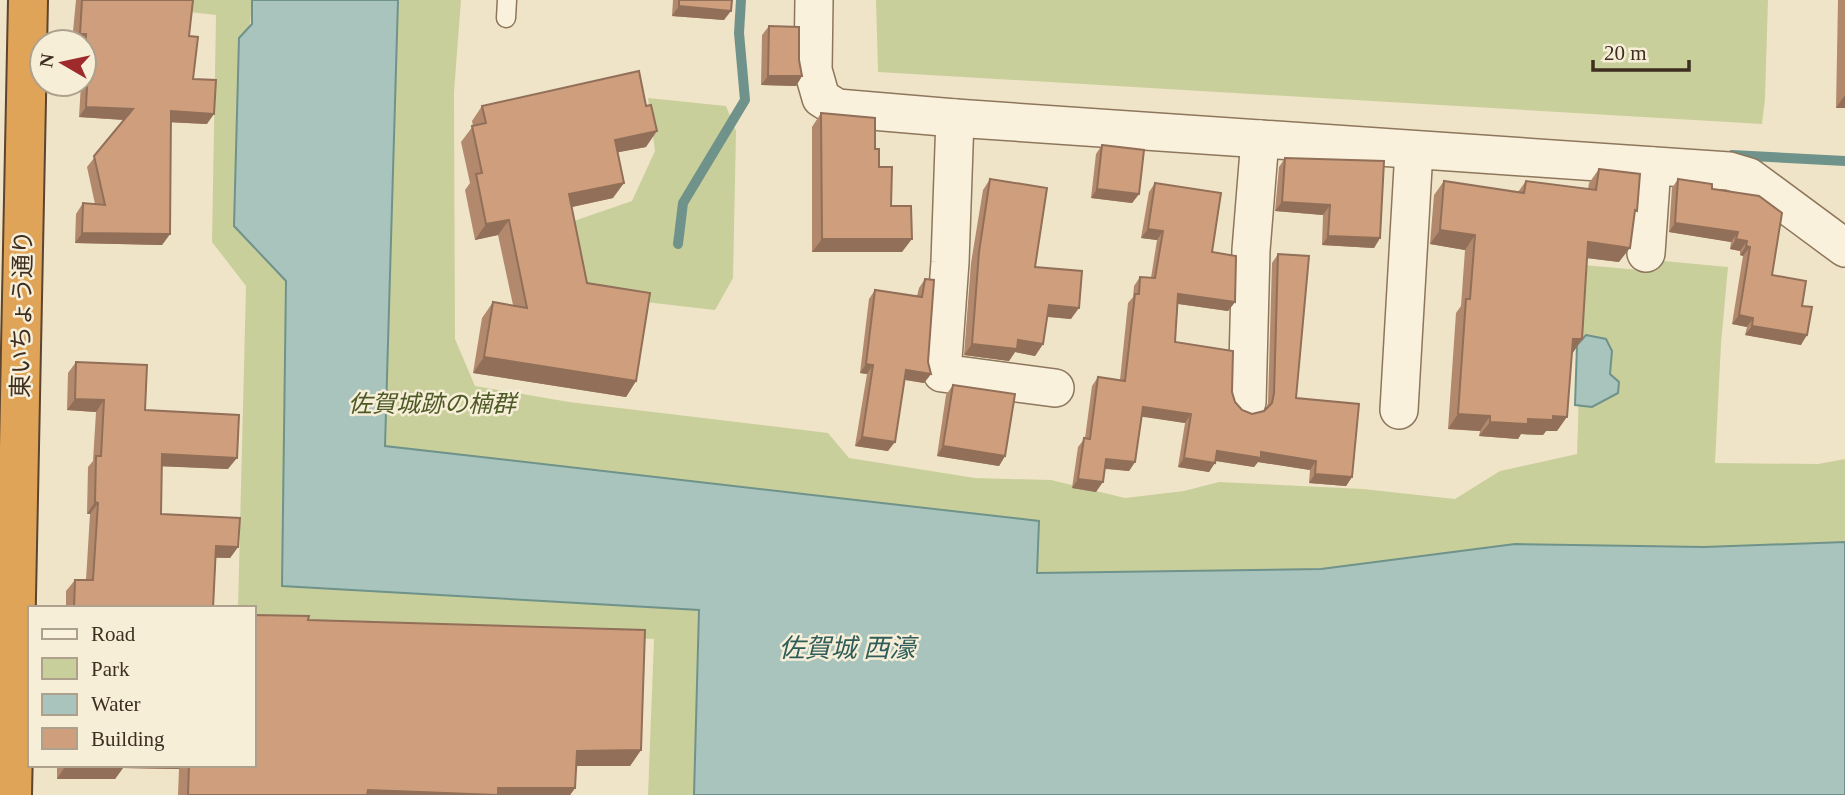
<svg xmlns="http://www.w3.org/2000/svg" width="1845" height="795" font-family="'Times New Roman','Noto Sans JP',serif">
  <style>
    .green { fill: #c9cf9b }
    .water { fill: #a9c4bc; stroke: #6f938a; stroke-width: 2 }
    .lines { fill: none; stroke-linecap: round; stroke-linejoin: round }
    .stream { stroke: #6f938a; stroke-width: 10 }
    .lane-casing { stroke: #8d765c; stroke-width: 21 }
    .street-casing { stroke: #8d765c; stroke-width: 40 }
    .highway-casing { stroke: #5b4430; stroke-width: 42 }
    .lane { stroke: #faf1dc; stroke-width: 18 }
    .street { stroke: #faf1dc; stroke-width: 37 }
    .highway { stroke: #e0a458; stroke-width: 38 }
    .wall { fill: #b2896c }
    .shaded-wall { fill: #916f58 }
    .building { fill: #cf9f7d; stroke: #916f58; stroke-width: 2 }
    .labels { text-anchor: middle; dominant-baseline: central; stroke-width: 5; stroke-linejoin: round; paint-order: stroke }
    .street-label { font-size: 24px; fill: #3d2e20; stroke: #f7eed8 }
    .park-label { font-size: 24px; font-style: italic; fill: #4d5a26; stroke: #f7eed8 }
    .water-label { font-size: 26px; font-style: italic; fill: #2f5d5a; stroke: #f7eed8 }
  </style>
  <rect width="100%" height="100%" fill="#f0e4c8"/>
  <!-- green -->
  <g class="green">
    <path d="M189 0H252L234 225 286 281 282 585 699 610 694 795H648L654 639 254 624V608H238L246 286 212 242 216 15 189 12Z"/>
    <path d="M398 0H461L454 92 455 339 475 386 569 402 828 433 849 458 975 478 1051 480 1125 498 1184 491 1219 482 1363 489 1455 499 1500 471 1577 454 1583 265 1640 270 1642 259 1728 267 1721 344 1715 463 1818 464 1845 459V542L1704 547 1515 544 1321 569 1036 573 1039 522 385 446Z"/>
    <path d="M876 0H1768L1765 99 1762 124 878 72Z"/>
    <path d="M648 98 726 106 736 131 733 278 715 310 584 295 571 222 632 201 655 151Z"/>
  </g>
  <!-- water -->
  <g class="water">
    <path d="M252 0H398L385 446 1039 521 1037 573 1321 569 1515 544 1704 547 1845 542V795H694L699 610 282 586 286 281 234 226 239 38 252 24Z"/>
    <path d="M1586 335 1606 339 1612 351 1610 374 1619 382 1618 393 1592 407 1575 405 1577 345Z"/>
  </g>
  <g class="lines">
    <!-- stream -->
    <g class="stream">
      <path d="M1732 155 1845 161"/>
      <path d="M678 244 683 203 745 100 739 33 741 0"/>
    </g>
    <defs>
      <path id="lane" d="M506 18 507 0"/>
      <g id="street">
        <path d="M814 0 813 70 821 98 837 108 955 118 1729 171 1749 177 1845 248"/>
        <path d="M955 118 950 262 942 373 1055 388"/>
        <path d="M1646 253 1652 166"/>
        <path d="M1247 402 1251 250 1260 139"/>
        <path d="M1399 410 1414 150"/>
      </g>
      <path id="highway" d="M12 795 28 0"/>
    </defs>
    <!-- lane casing -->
    <use href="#lane" class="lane-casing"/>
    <!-- street casing -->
    <use href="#street" class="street-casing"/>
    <!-- highway casing -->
    <use href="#highway" class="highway-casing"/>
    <!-- lane -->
    <use href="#lane" class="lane"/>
    <!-- street -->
    <use href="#street" class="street"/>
    <!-- highway -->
    <use href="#highway" class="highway"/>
  </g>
  <!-- wall -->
  <g class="wall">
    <path d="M76 0H193L189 36 193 79 207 124 171 122 170 234 162 245 75 243 76 214 83 203 95 204 87 167 124 120 79 117 81 84H84V42H72Z"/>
    <path d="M673 0H732L724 20 672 16Z"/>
    <path d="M1838 0H1845V108H1836Z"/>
    <path d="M769 26 799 60 802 76 796 86 761 85 762 35Z"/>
    <path d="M482 106 646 147 618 152 613 198 572 207 587 283 636 381 626 397 473 373 482 318 493 302 513 305 498 235 475 240 465 190 470 183 461 142 473 126 472 121Z"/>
    <path d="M821 113 875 149 879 167 891 206 902 252H812V127Z"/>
    <path d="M1102 145 1139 194 1132 203 1091 198 1096 154Z"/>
    <path d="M1285 158 1380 238 1374 248 1322 245 1323 215 1275 211 1279 167Z"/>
    <path d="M1599 169 1634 215 1619 262 1587 258 1582 339 1572 354 1557 431H1546L1543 435 1521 434 1518 439 1479 436 1480 431 1448 429 1456 313 1461 306 1465 250 1430 244 1434 195 1444 181 1518 192 1526 181 1588 189 1589 183Z"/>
    <path d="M990 179 1035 267 1071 319 1047 317 1043 344 1035 356 1015 352 1009 361 964 355 971 263 983 190Z"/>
    <path d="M1678 179 1712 189 1772 275 1802 306 1801 345 1745 335 1747 327 1732 324 1743 256 1740 255V251L1730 249 1731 242 1669 232 1672 188Z"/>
    <path d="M1155 183 1212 252 1235 302 1228 311 1178 304 1175 342 1232 392 1235 402 1242 410 1252 414 1264 411 1266 409 1268 403 1272 263 1278 254 1296 398 1352 477 1346 486 1309 483 1310 470 1258 462 1254 467 1215 461 1209 472 1178 467 1185 423 1142 416 1135 462 1129 471 1105 469 1096 492 1072 488 1078 447 1085 438 1092 386 1098 377 1120 380 1128 303 1133 297 1134 286 1140 277 1151 278 1157 240 1141 238 1149 192Z"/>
    <path d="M925 279 928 362 931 374 924 383 905 380 888 451 855 446 867 374 860 373 869 299 875 290 917 296 919 288Z"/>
    <path d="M76 362 228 469 162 466 161 514 238 547 230 558H216L213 608H66V591L75 580H86L90 514H87L88 467 93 461 96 412 67 410 68 373Z"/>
    <path d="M953 385 1005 456 999 466 937 456 946 395Z"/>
    <path d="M308 620 641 750 630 766H576L575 788 570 795H178L179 769 123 768 115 779H57V765H254Z"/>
  </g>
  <!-- shaded-wall -->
  <g class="shaded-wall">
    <path d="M679 6 731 11 724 20 672 16Z"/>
    <path d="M80 34H86L80 42H74Z"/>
    <path d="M768 76H802L796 86 761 85Z"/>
    <path d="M1845 95V108H1836Z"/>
    <path d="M86 107 133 109 126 120 79 117Z"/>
    <path d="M171 111 214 114 207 124 164 122Z"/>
    <path d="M657 131 646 147 604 155 615 140Z"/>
    <path d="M624 183 613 198 558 210 569 194Z"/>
    <path d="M1097 189 1139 194 1132 203 1091 198Z"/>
    <path d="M1282 202 1330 205 1323 215 1275 211Z"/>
    <path d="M509 220 498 235 475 240 486 224Z"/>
    <path d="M1675 223 1738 232 1731 242 1669 232Z"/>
    <path d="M1148 229 1163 231 1157 240 1141 238Z"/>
    <path d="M1440 230 1475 235 1465 250 1430 244Z"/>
    <path d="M82 233 170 234 162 245 75 243Z"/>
    <path d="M1328 236 1380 238 1374 248 1322 245Z"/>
    <path d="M822 239H912L902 252H812Z"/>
    <path d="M1736 239 1747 241 1740 251 1730 249Z"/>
    <path d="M1588 242 1630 248 1619 262 1578 257Z"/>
    <path d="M1746 246 1750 247 1743 256 1740 255Z"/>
    <path d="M1178 294 1235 302 1228 311 1172 303Z"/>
    <path d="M1049 305 1079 308 1071 319 1041 316Z"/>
    <path d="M1739 315 1753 318 1747 327 1732 324Z"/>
    <path d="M1752 326 1807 335 1801 345 1745 335Z"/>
    <path d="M1573 339H1582L1572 354Z"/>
    <path d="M1018 340 1043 344 1035 356 1015 352 1009 361 964 355 972 344Z"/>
    <path d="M484 357 636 381 626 397 473 373Z"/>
    <path d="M866 364 873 365 867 374 860 373Z"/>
    <path d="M906 370 931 374 924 383 900 379Z"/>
    <path d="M75 399 104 400 96 412 67 410Z"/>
    <path d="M1143 407 1191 414 1185 423 1137 416Z"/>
    <path d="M1458 414 1490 416 1480 431 1448 429Z"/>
    <path d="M1553 416 1567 417 1557 431H1546L1543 435 1521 434 1518 439 1479 436 1490 422Z"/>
    <path d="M862 437 895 442 888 451 855 446Z"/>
    <path d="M943 446 1005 456 999 466 937 456Z"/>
    <path d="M1217 451 1261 452 1316 461 1310 470 1258 462 1254 467 1211 460Z"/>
    <path d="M162 454 237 458 228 469 154 466Z"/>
    <path d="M1184 458 1215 463 1209 472 1178 467Z"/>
    <path d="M1106 459 1135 462 1129 471 1100 468Z"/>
    <path d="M1315 474 1352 477 1346 486 1309 483Z"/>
    <path d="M1078 479 1103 482 1096 492 1072 488Z"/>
    <path d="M95 502 98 503 90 514H87Z"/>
    <path d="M216 546 238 547 230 558 208 557Z"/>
    <path d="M641 750 630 766H566L577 751Z"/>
    <path d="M66 765H182L179 769 123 768 115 779H57Z"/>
    <path d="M498 788H575L570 795H364L368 790Z"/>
  </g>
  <!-- building -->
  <g class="building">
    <path d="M82 0H193L189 36 198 37 193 79 216 80 214 114 171 111 170 234 82 233 83 203 105 205 94 156 133 109 86 107 88 67H85L86 34H80Z"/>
    <path d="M679 0H732L731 11 679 6Z"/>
    <path d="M769 26 799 27V60L802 76H768Z"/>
    <path d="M639 71 646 106 651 105 657 131 615 140 624 183 569 194 587 283 650 293 636 381 484 357 493 302 527 308 509 220 486 224 476 174 482 173 472 126 486 123 482 106Z"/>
    <path d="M821 113 875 118V149H879V167H892L891 206H911L912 239H822Z"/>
    <path d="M1102 145 1144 150 1139 194 1097 189Z"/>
    <path d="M1285 158 1384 161 1380 238 1328 236 1330 205 1282 202Z"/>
    <path d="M1599 169 1640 174 1637 211 1635 210 1630 248 1588 242 1582 339H1573L1567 417 1553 416V420L1528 419V424L1490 422V416L1458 414 1466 299H1470L1475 235 1440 230 1444 181 1524 193 1526 181 1596 190Z"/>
    <path d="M990 179 1047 188 1035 267 1082 271 1079 308 1049 305 1043 344 1018 340 1017 349 972 344 979 252Z"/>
    <path d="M1678 179 1712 184V189L1759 196 1782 213 1772 275 1806 281 1802 306 1812 307 1807 335 1752 326 1753 318 1739 315 1750 247 1746 246 1747 241 1736 239 1738 232 1675 223Z"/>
    <path d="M1155 183 1221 193 1212 252 1236 256 1235 302 1178 294 1175 342 1233 351 1232 392 1235 402 1242 410 1252 414 1264 411 1272 403 1274 393 1278 254 1309 256 1296 398 1359 404 1352 477 1315 474 1316 461 1261 452V458L1217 451 1215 463 1184 458 1191 414 1143 407 1135 462 1106 459 1103 482 1078 479 1084 438 1090 439 1098 377 1125 381 1135 294H1139L1140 277 1155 278 1163 231 1148 229Z"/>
    <path d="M925 279 934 280 928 362 931 374 906 370 895 442 862 437 873 365 866 364 875 290 922 297Z"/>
    <path d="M76 362 147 365 145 410 239 415 237 458 162 454 161 514 240 518 238 547 216 546 213 608H74L75 580H93L98 503 95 502 96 456H101L104 400 75 399Z"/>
    <path d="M953 385 1015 394 1005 456 943 446Z"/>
    <path d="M254 615 309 616 308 620 645 630 641 750 577 751 575 788H498V795L368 790 367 795H188L189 765H254Z"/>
  </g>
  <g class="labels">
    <!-- street labels -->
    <g class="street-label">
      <text transform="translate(22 314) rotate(-89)">東いちょう通り</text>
    </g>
    <!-- park labels -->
    <g class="park-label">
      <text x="432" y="404">佐賀城跡の楠群</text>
    </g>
    <!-- water labels -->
    <g class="water-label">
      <text x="847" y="648">佐賀城 西濠</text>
    </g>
  </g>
  <!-- legend -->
  <rect x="28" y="606" width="228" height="161" fill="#f7eed8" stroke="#ada18e" stroke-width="2"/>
  <rect x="42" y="629" width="35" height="10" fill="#faf1dc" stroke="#ada18e" stroke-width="2"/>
  <text x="91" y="641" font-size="21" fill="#3d2e20">Road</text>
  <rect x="42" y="658" width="35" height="21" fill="#c9cf9b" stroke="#ada18e" stroke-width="2"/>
  <text x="91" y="676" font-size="21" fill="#3d2e20">Park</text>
  <rect x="42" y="694" width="35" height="21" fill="#a9c4bc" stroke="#ada18e" stroke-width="2"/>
  <text x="91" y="711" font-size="21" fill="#3d2e20">Water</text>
  <rect x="42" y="728" width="35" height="21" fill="#cf9f7d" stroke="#ada18e" stroke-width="2"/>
  <text x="91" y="746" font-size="21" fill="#3d2e20">Building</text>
  <!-- north arrow -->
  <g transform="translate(63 63) rotate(279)"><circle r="33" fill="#f7eed8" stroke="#ada18e" stroke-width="2"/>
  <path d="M0-5L12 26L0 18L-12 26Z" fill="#9e2a2b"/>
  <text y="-10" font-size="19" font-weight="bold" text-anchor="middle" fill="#3d2e20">N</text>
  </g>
  <!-- scale -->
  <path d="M1593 60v10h96v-10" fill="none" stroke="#3d2e20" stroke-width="3.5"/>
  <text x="1604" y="60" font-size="21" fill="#3d2e20" stroke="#f7eed8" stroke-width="5" paint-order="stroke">20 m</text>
</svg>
